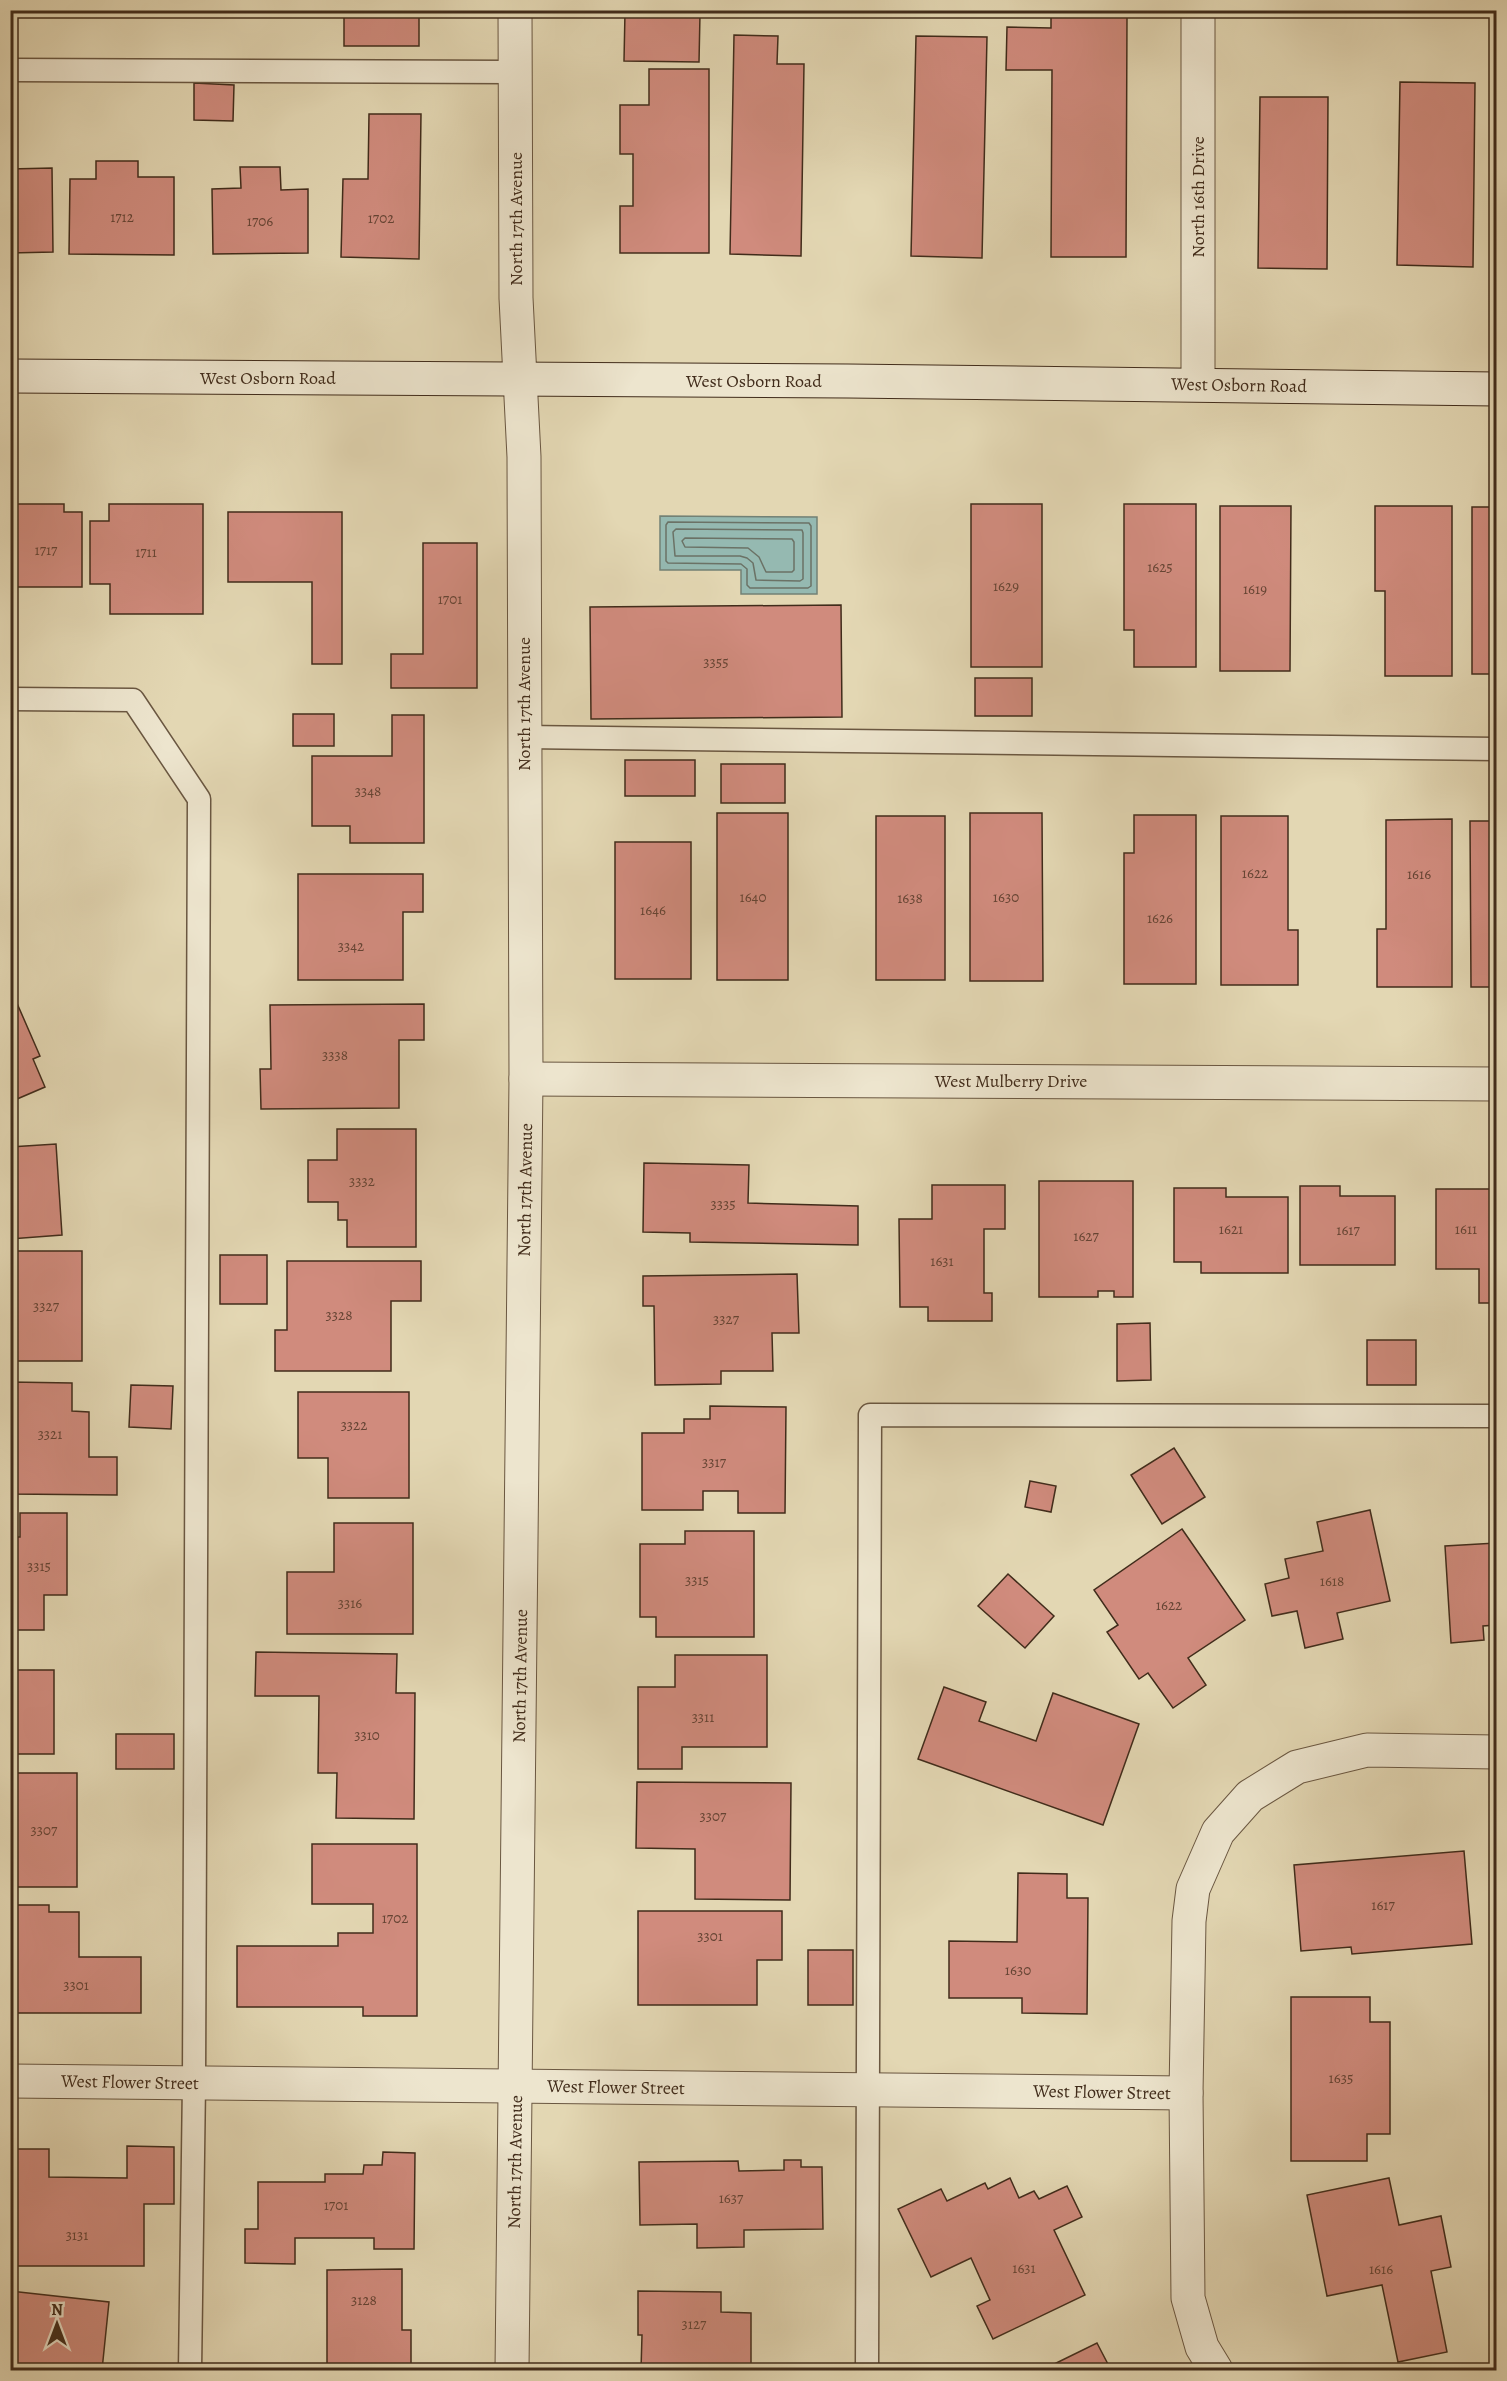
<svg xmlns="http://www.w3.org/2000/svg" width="1507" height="2381" font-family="Alegreya,serif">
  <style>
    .water { fill: #95b9b1; stroke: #738175; stroke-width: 1.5 }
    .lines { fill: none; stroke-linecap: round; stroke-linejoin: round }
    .shore { stroke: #6b7266; stroke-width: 1.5 }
    .building { fill: #d08b7d; stroke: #412c1b; stroke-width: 1.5 }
    .lane-casing { stroke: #6a5741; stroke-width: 25 }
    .street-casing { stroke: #6a5741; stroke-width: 35 }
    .secondary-casing { stroke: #412c1b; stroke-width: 35 }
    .lane { stroke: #ede5ce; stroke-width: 22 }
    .street { stroke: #ede5ce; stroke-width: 33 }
    .secondary { stroke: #ede5ce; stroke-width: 33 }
    .labels { text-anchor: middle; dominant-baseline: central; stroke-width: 6; stroke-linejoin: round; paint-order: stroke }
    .number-label { font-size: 15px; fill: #654434 }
    .street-label { font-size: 18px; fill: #412c1b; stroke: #ede5ce }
  </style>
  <rect width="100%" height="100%" fill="#e3d7b3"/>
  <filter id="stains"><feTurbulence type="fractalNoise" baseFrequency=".00333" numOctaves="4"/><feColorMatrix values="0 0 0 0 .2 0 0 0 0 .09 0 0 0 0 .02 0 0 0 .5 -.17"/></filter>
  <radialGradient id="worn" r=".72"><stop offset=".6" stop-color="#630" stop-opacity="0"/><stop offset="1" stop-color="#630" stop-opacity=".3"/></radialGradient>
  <!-- water -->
  <path class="water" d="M660 516 817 517V594H741V570H660Z"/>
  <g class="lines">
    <!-- shore -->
    <g class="shore">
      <path d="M668 522 809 523 811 526V586L808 588H750L747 585V569L741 564 668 563 666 561V525Z"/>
      <path d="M676 529 802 530 803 533V579L800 581 756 580 753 563 747 558 740 556H675L673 532Z"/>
      <path d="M685 538 792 539 794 542V570L792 572H766L759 557 748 548 685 547 682 541Z"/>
    </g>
  </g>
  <!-- building -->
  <g class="building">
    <rect x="344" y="10" width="75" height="36"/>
    <path d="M625 12 700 14 699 62 624 61Z"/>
    <path d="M1051 17H1127L1126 257H1051L1052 70H1006L1007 27 1051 28Z"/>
    <path d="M734 35 778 36 777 64H804L801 256 730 254Z"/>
    <path d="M916 36 987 37 982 258 911 256Z"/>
    <path d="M649 69H709V253H620V206H633V154H620V105H649Z"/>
    <path d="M1400 82 1475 83 1473 267 1397 265Z"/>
    <path d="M194 83 234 85 233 121 194 120Z"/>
    <path d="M1260 97H1328L1327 269 1258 268Z"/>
    <path d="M369 114H421L419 259 341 257 343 179H368Z"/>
    <path d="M96 161H138V177H174V255L69 254 70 179H96Z"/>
    <path d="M240 167H280L281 190 308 189V253L213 254 212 189 241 188Z"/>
    <path d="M52 168 53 252 10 253V169Z"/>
    <path d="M10 504H64V512H82V587H10Z"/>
    <path d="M109 504H203V614H110V584H90V521H109Z"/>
    <rect x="971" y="504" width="71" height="163"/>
    <path d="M1124 504H1196V667H1134V630H1124Z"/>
    <path d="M1220 506H1291L1290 671H1220Z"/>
    <path d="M1375 506H1452V676H1385V591H1375Z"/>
    <rect x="1472" y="507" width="24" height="167"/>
    <path d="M228 512H342V664H312V582H228Z"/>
    <path d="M423 543H477V688H391V654H423Z"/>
    <path d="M841 605 842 717 591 719 590 607Z"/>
    <rect x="975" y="678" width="57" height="38"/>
    <rect x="293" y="714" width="41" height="32"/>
    <path d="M392 715H424V843H350V826H312V756H392Z"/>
    <rect x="625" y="760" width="70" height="36"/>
    <rect x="721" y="764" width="64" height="39"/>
    <rect x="717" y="813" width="71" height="167"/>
    <path d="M970 813H1042L1043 981H970Z"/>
    <path d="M1134 815H1196V984H1124V853H1134Z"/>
    <rect x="876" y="816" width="69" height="164"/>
    <path d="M1221 816H1288V930H1298V985H1221Z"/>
    <path d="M1452 819V987H1377V929H1386V820Z"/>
    <path d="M1470 821H1496V987H1471Z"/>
    <rect x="615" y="842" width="76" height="137"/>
    <path d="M298 874H423V912H403V980H298Z"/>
    <path d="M16 1001 40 1056 33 1059 45 1087 10 1102V1003Z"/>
    <path d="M424 1004V1040H399V1108L261 1109 260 1069H271L270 1005Z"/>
    <path d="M337 1129H416V1247H347V1220H338V1202H308V1160H337Z"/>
    <path d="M56 1144 62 1235 10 1239V1147Z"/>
    <path d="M644 1163 749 1165 748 1203 858 1206V1245L690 1242V1233L643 1232Z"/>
    <path d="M1039 1181H1133V1297H1114V1291H1098V1297H1039Z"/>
    <path d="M932 1185H1005V1229H984V1293H992V1321H928V1307H900L899 1219H932Z"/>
    <path d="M1300 1186H1340V1196H1395V1265H1300Z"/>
    <path d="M1174 1188H1226V1197H1288V1273H1201V1262H1174Z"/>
    <path d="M1436 1189H1496V1303H1479V1269H1436Z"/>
    <rect x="10" y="1251" width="72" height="110"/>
    <rect x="220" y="1255" width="47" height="49"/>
    <path d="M287 1261H421V1301H391V1371H275V1330H287Z"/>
    <path d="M797 1274 799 1333H772L773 1371H721V1384L655 1385 654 1306H643V1276Z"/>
    <path d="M1150 1323 1151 1380 1117 1381V1324Z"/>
    <rect x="1367" y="1340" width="49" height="45"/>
    <path d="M10 1382 72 1383V1411L89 1412V1457H117V1495L10 1494Z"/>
    <path d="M131 1385 173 1386 171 1429 129 1427Z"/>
    <path d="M298 1392H409V1498H328V1458H298Z"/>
    <path d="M710 1406 786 1407 785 1513H738V1491H703V1510H642V1433H684V1419H710Z"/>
    <path d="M1174 1448 1205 1497 1162 1524 1131 1475Z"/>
    <path d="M1030 1481 1056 1486 1051 1512 1025 1507Z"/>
    <path d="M1370 1510 1390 1601 1337 1613 1343 1639 1305 1648 1297 1611 1272 1616 1265 1584 1289 1578 1285 1559 1323 1551 1317 1522Z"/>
    <path d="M20 1513H67V1595H44V1630H10V1537H20Z"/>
    <path d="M334 1523H413V1634H287V1572H334Z"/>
    <path d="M1182 1529 1245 1620 1188 1658 1206 1685 1173 1708 1148 1673 1139 1679 1107 1632 1118 1625 1094 1590Z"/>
    <path d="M685 1531H754V1637H656V1617H640V1544H685Z"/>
    <path d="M1496 1543V1625L1483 1626 1484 1640 1451 1643 1445 1546Z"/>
    <path d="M1008 1574 1054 1616 1025 1648 978 1606Z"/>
    <path d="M256 1652 397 1654 396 1693H415L414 1819 336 1818 337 1773H318L319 1696H255Z"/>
    <path d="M675 1655H767V1747H682V1769H638V1687H675Z"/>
    <rect x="10" y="1670" width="44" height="84"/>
    <path d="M944 1687 986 1702 979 1721 1036 1741 1053 1693 1139 1724 1103 1825 918 1759Z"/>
    <rect x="116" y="1734" width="58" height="35"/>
    <rect x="10" y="1773" width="67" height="114"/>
    <path d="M637 1782 791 1783 790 1900 695 1899V1849L636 1848Z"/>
    <path d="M312 1844H417V2016H363V2007H237V1946H338V1933H373V1904H312Z"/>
    <path d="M1464 1851 1472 1944 1352 1954 1351 1947 1301 1951 1294 1865Z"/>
    <path d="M1018 1873 1067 1874V1898H1088L1087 2014 1022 2013V1998H949V1941L1017 1942Z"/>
    <path d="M10 1905H49V1912H79V1957H141V2013H10Z"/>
    <path d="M638 1911H782V1960H757V2005H638Z"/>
    <rect x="808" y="1950" width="45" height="55"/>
    <path d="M1291 1997H1370V2022H1390V2134H1367V2161H1291Z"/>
    <path d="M127 2146 174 2147V2204H144V2266H10V2149H49V2177L127 2178Z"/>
    <path d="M383 2152 415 2153 414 2249H374V2238H295V2264L245 2263V2229H258V2182H325V2174H363L364 2165H382Z"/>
    <path d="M784 2160H801V2167H822L823 2229 744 2230V2247L697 2248V2224L640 2225 639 2162 738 2161 739 2171 784 2170Z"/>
    <path d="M1010 2178 1019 2198 1034 2191 1039 2199 1067 2186 1082 2217 1054 2230 1085 2295 993 2339 977 2306 990 2300 971 2258 931 2277 898 2209 941 2189 947 2201 985 2183 988 2189Z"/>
    <path d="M1389 2178 1399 2225 1441 2216 1451 2267 1431 2271 1447 2352 1398 2362 1382 2285 1327 2296 1307 2195Z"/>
    <path d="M402 2269V2330H411V2370H327V2270Z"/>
    <path d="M10 2291 109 2302 102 2370H11L13 2355H10Z"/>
    <path d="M638 2291 721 2292V2312L751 2313V2370H641L642 2335H638Z"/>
    <path d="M1097 2343 1111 2370H1042Z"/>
  </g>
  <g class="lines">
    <defs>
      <g id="lane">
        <path d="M10 70 516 72"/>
        <path d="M10 699 133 700 199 799 194 2083 190 2370"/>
        <path d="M524 737 1496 749"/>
        <path d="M867 2370 870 1415 1496 1416"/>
      </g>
      <g id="street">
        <path d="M1198 384V10"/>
        <path d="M526 1079 1496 1084"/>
        <path d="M10 2081 1186 2093"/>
        <path d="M512 2370 526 1079 524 457 516 298 515 10"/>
        <path d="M1216 2370 1202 2347 1188 2298 1186 2093 1189 1921 1193 1889 1218 1832 1250 1796 1297 1767 1367 1750 1496 1752"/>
      </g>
      <path id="secondary" d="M10 376 848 381 1496 389"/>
    </defs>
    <!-- lane casing -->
    <use href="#lane" class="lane-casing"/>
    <!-- street casing -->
    <use href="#street" class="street-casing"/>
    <!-- secondary casing -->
    <use href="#secondary" class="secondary-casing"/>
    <!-- lane -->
    <use href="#lane" class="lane"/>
    <!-- street -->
    <use href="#street" class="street"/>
    <!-- secondary -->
    <use href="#secondary" class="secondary"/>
  </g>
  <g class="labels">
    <!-- number labels -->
    <g class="number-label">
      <text x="122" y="217">1712</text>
      <text x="381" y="218">1702</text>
      <text x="260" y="221">1706</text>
      <text x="46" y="550">1717</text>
      <text x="146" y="552">1711</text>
      <text x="1160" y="567">1625</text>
      <text x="1006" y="586">1629</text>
      <text x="1255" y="589">1619</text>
      <text x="450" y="599">1701</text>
      <text x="716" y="662">3355</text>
      <text x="368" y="791">3348</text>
      <text x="1255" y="873">1622</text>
      <text x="1419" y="874">1616</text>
      <text x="753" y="897">1640</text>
      <text x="1006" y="897">1630</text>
      <text x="910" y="898">1638</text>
      <text x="653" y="910">1646</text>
      <text x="1160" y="918">1626</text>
      <text x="351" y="946">3342</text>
      <text x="335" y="1055">3338</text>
      <text x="362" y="1181">3332</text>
      <text x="723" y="1204">3335</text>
      <text x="1231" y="1229">1621</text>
      <text x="1466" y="1229">1611</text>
      <text x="1348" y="1230">1617</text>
      <text x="1086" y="1236">1627</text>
      <text x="942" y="1261">1631</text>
      <text x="46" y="1306">3327</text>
      <text x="339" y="1315">3328</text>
      <text x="726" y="1319">3327</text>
      <text x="354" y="1425">3322</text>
      <text x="50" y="1434">3321</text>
      <text x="714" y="1462">3317</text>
      <text x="39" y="1566">3315</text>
      <text x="697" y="1580">3315</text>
      <text x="1332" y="1581">1618</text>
      <text x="350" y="1603">3316</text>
      <text x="1169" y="1605">1622</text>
      <text x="703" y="1717">3311</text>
      <text x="367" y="1735">3310</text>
      <text x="713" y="1816">3307</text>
      <text x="44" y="1830">3307</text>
      <text x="1383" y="1905">1617</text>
      <text x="395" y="1918">1702</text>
      <text x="710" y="1936">3301</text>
      <text x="1018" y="1970">1630</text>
      <text x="76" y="1985">3301</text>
      <text x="1341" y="2078">1635</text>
      <text x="731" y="2198">1637</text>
      <text x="336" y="2205">1701</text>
      <text x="77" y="2235">3131</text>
      <text x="1024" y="2268">1631</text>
      <text x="1381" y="2269">1616</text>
      <text x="364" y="2300">3128</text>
      <text x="694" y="2324">3127</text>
    </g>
    <!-- street labels -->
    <g class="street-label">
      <text transform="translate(1198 197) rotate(-90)">North 16th Drive</text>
      <text transform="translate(516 219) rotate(-90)">North 17th Avenue</text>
      <text x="268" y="378">West Osborn Road</text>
      <text x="754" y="381">West Osborn Road</text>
      <text transform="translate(1239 385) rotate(1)">West Osborn Road</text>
      <text transform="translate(524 704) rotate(-90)">North 17th Avenue</text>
      <text x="1011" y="1081">West Mulberry Drive</text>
      <text transform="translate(525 1190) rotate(-89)">North 17th Avenue</text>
      <text transform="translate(520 1676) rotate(-89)">North 17th Avenue</text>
      <text transform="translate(130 2082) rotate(1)">West Flower Street</text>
      <text transform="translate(616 2087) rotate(1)">West Flower Street</text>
      <text transform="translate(1102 2092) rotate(1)">West Flower Street</text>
      <text transform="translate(515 2162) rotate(-89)">North 17th Avenue</text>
    </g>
  </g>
  <!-- margin -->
  <rect width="1507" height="2381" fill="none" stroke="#e3d7b3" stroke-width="36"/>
  <rect x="12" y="12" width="1483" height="2357" fill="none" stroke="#412c1b" stroke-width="3"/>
  <rect x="18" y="18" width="1471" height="2345" fill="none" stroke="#412c1b" stroke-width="1.5"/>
  <!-- north arrow -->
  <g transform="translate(57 2324)" stroke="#ede5ce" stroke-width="4.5" paint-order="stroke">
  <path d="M0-4.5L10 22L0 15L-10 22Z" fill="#412c1b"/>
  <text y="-9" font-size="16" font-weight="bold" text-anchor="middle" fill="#412c1b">N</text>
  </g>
  <rect width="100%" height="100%" filter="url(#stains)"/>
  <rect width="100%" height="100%" fill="url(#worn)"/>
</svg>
